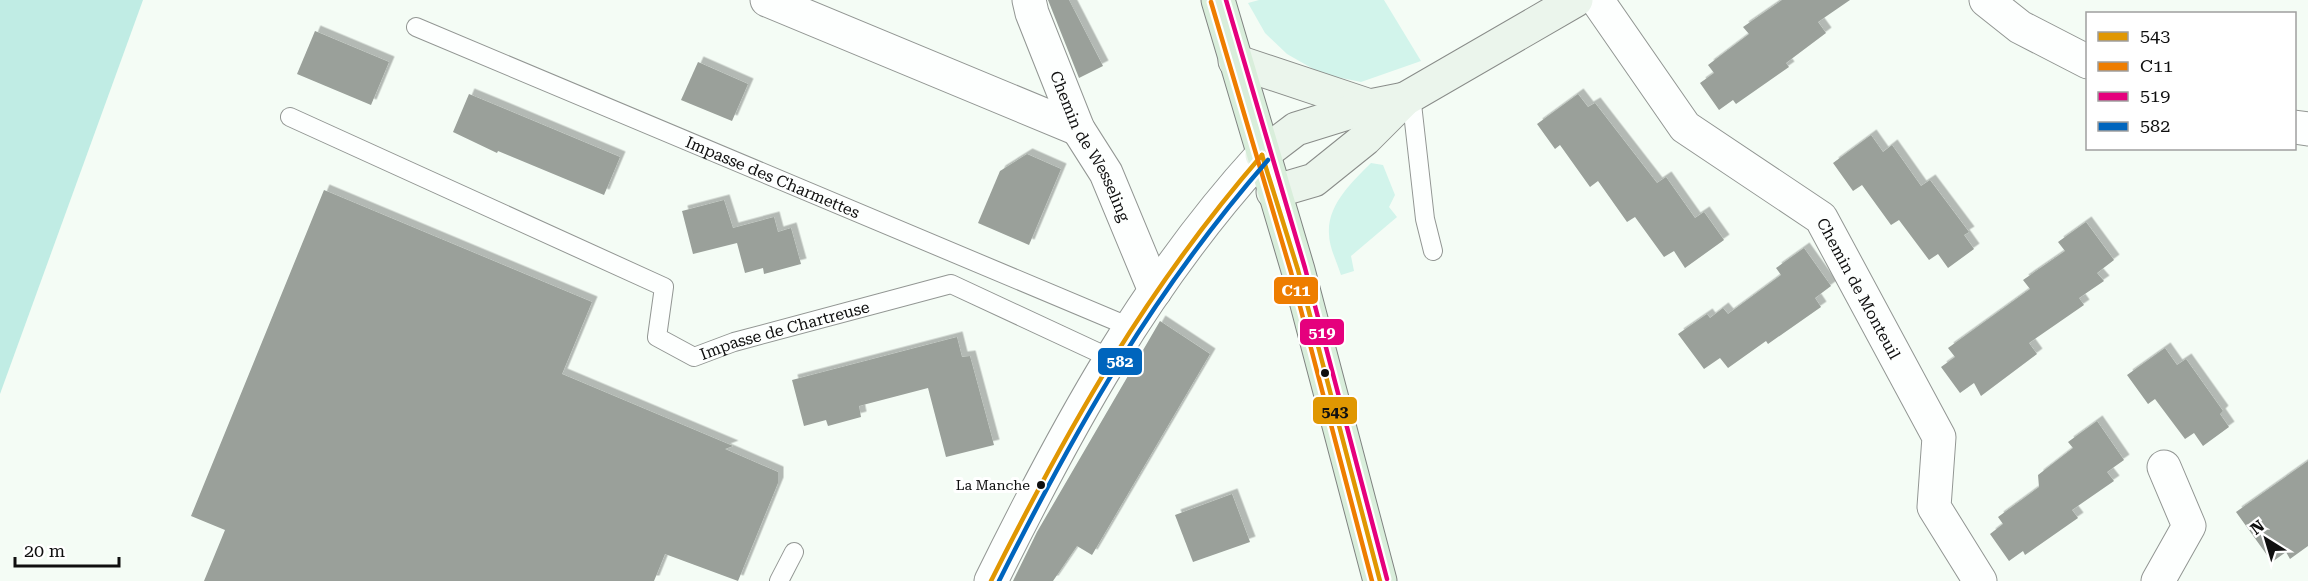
<svg xmlns="http://www.w3.org/2000/svg" width="2308" height="581" font-family="'Roboto Serif',serif">
  <style>
    .green { fill: #d2f4eb }
    .forest { fill: #c0ece4 }
    .building { fill: #9aa09a; filter: url(#shadow) }
    .lines { fill: none; stroke-linecap: round; stroke-linejoin: round }
    .service-casing { stroke: #929693; stroke-width: 20 }
    .minor-casing { stroke: #929693; stroke-width: 35 }
    .tertiary-casing { stroke: #929693; stroke-width: 35 }
    .secondary-casing { stroke: #898c89; stroke-width: 35 }
    .primary-casing { stroke: #7f8380; stroke-width: 35 }
    .service { stroke: #fdfffe; stroke-width: 18 }
    .minor { stroke: #fdfffe; stroke-width: 33 }
    .tertiary { stroke: #fdfffe; stroke-width: 33 }
    .secondary { stroke: #ebf5ec; stroke-width: 33 }
    .primary { stroke: #d9eedb; stroke-width: 33 }
    .bus-1-casing { stroke: #fff; stroke-width: 9 }
    .bus-2-casing { stroke: #fff; stroke-width: 9 }
    .bus-3-casing { stroke: #fff; stroke-width: 9 }
    .bus-4-casing { stroke: #fff; stroke-width: 9 }
    .bus-1 { stroke: #e09702; stroke-width: 4.5 }
    .bus-2 { stroke: #ee7d00; stroke-width: 4.5 }
    .bus-3 { stroke: #e5007d; stroke-width: 4.5 }
    .bus-4 { stroke: #0065bd; stroke-width: 4.5 }
    .bus-dot { fill: #0f0f0f; stroke: #fff; stroke-width: 2 }
    .labels { text-anchor: middle; dominant-baseline: central; stroke-width: 6; stroke-linejoin: round; paint-order: stroke }
    .bus-label { font-size: 14px; fill: #0f0f0f; stroke: #fff; text-anchor: end }
    .street-label { font-size: 16px; fill: #0f0f0f; stroke: #fff }
    .line-badge { stroke: #fff; stroke-width: 2 }
    .badge-label { font-size: 16px; text-anchor: middle; font-weight: bold; fill: #fff }
    .pale-badge-label { font-size: 16px; text-anchor: middle; font-weight: bold; fill: #111 }
  </style>
  <defs>
    <filter id="shadow"><feDropShadow dx="5.5" dy="-5.5" stdDeviation="0" flood-color="#0004"/></filter>
  </defs>
  <rect width="100%" height="100%" fill="#f4fcf5"/>
  <!-- green -->
  <g class="green">
    <path d="M1259 0H1384L1421 61 1361 82 1322 74 1287 54 1265 33 1248 3Z"/>
    <path d="M1371 163 1383 165 1395 195 1389 207 1397 217 1351 256 1354 271 1341 275C1337 262 1329 247 1329 234 1327 205 1352 182 1371 163Z"/>
  </g>
  <!-- forest -->
  <path class="forest" d="M0 0H143L0 394Z"/>
  <!-- building -->
  <g class="building">
    <path d="M1048 0H1069L1103 66 1079 78Z"/>
    <path d="M1782 0H1850L1818 22 1826 33 1786 63 1789 67 1736 104 1733 100 1719 110 1700 83 1714 73 1708 65 1749 34 1743 27Z"/>
    <path d="M315 31 389 62 371 105 297 74Z"/>
    <path d="M698 62 748 84 732 121 681 100Z"/>
    <path d="M469 94 620 157 604 195 498 151 497 153 453 132Z"/>
    <path d="M1578 94 1588 107 1595 103 1657 183 1666 177 1695 218 1704 212 1724 240 1685 268 1674 251 1664 257 1635 217 1627 222 1598 181 1590 187 1560 145 1555 149 1537 124Z"/>
    <path d="M1871 135 1883 152 1892 145 1921 186 1930 180 1969 232 1964 235 1974 249 1948 268 1938 254 1929 260 1899 220 1891 225 1862 185 1853 191 1833 163Z"/>
    <path d="M1027 154 1061 169 1029 245 978 223 1000 171Z"/>
    <path d="M324 190 592 302 562 374 733 446 725 449 778 472V483L738 581 665 554 654 581H204L225 530 191 516Z"/>
    <path d="M724 200 733 228 774 217 778 232 791 228 801 264 764 274 763 268 745 273 737 243 693 254 682 211Z"/>
    <path d="M2086 222 2114 260 2097 273 2104 281 2079 298 2084 305 2029 343 2037 354 1981 396 1974 383 1960 393 1941 367 1955 357 1948 348 2030 289 2023 280 2065 251 2058 242Z"/>
    <path d="M1804 248 1831 286 1815 298 1821 307 1768 344 1766 341 1728 368 1720 358 1704 369 1678 334 1707 314 1710 318 1723 308 1728 314 1781 275 1776 268Z"/>
    <path d="M1160 321 1210 354 1092 555 1077 546 1053 581H1013L1037 532Z"/>
    <path d="M957 337 962 357 970 356 994 445 946 457 928 388 859 406 861 417 828 426 826 420 804 426 792 380Z"/>
    <path d="M2165 348 2177 365 2186 359 2223 411 2220 414 2229 427 2203 446 2194 433 2185 439 2155 399 2148 404 2127 375Z"/>
    <path d="M2097 421 2124 460 2107 472 2114 481 2072 510 2078 518 2025 555 2023 551 2009 561 1990 534 2003 524 1998 517 2039 487 2038 475 2073 448 2068 442Z"/>
    <path d="M2308 461V546L2290 559 2286 552 2272 562 2236 512Z"/>
    <path d="M1232 494 1250 542 1193 562 1175 515Z"/>
  </g>
  <g class="lines">
    <defs>
      <g id="service">
        <path id="s1" d="M416 27 1130 327"/>
        <path d="M1411 95 1425 219 1433 251"/>
        <path id="s2" d="M290 117 664 287 657 337 694 357 734 342 951 284 1110 358"/>
        <path d="M779 581 794 552"/>
      </g>
      <g id="minor">
        <path d="M767 0 1078 129"/>
        <path id="s3" d="M1029 0 1032 13 1078 129 1106 173 1155 291"/>
        <path id="s4" d="M1597 0 1685 127 1821 218 1939 437 1934 507 1980 581"/>
        <path d="M1986 0 2020 27 2088 62"/>
        <path d="M2294 127 2308 129"/>
        <path d="M2158 581 2189 526 2164 467"/>
      </g>
      <path id="tertiary" d="M991 581C1067 427 1145 283 1262 155"/>
      <g id="secondary">
        <path d="M1235 61 1370 106"/>
        <path d="M1262 155 1296 129 1370 106 1405 99"/>
        <path d="M1273 192 1314 180 1365 139 1405 99 1576 0"/>
      </g>
      <path id="primary" d="M1218 0 1298 270 1380 581"/>
    </defs>
    <!-- service casing -->
    <use href="#service" class="service-casing"/>
    <!-- minor casing -->
    <use href="#minor" class="minor-casing"/>
    <!-- tertiary casing -->
    <use href="#tertiary" class="tertiary-casing"/>
    <!-- secondary casing -->
    <use href="#secondary" class="secondary-casing"/>
    <!-- primary casing -->
    <use href="#primary" class="primary-casing"/>
    <!-- service -->
    <use href="#service" class="service"/>
    <!-- minor -->
    <use href="#minor" class="minor"/>
    <!-- tertiary -->
    <use href="#tertiary" class="tertiary"/>
    <!-- secondary -->
    <use href="#secondary" class="secondary"/>
    <!-- primary -->
    <use href="#primary" class="primary"/>
    <defs>
      <g id="bus-1">
        <path d="M1262 155 1298 270 1380 581"/>
        <path d="M991 581C1070 424 1146 289 1262 155"/>
      </g>
      <path id="bus-2" d="M1211 2 1291 272 1372 581"/>
      <path id="bus-3" d="M1226 0 1305 268 1387 579"/>
      <path id="bus-4" d="M999 581C1077 426 1153 292 1268 160"/>
    </defs>
    <!-- bus-1 casing -->
    <use href="#bus-1" class="bus-1-casing"/>
    <!-- bus-2 casing -->
    <use href="#bus-2" class="bus-2-casing"/>
    <!-- bus-3 casing -->
    <use href="#bus-3" class="bus-3-casing"/>
    <!-- bus-4 casing -->
    <use href="#bus-4" class="bus-4-casing"/>
    <!-- bus-1 -->
    <use href="#bus-1" class="bus-1"/>
    <!-- bus-2 -->
    <use href="#bus-2" class="bus-2"/>
    <!-- bus-3 -->
    <use href="#bus-3" class="bus-3"/>
    <!-- bus-4 -->
    <use href="#bus-4" class="bus-4"/>
  </g>
  <!-- markers -->
  <g class="bus-dot">
    <circle cx="1325" cy="373" r="5"/>
    <circle cx="1041" cy="485" r="5"/>
  </g>
  <g class="labels">
    <!-- bus labels -->
    <g class="bus-label">
      <text x="1030" y="485">La Manche</text>
    </g>
    <!-- street labels -->
    <g class="street-label">
      <text stroke="none"><textPath href="#s3" startOffset="159">Chemin de Wesseling</textPath></text>
      <text stroke="none"><textPath href="#s1" startOffset="387">Impasse des Charmettes</textPath></text>
      <text stroke="none"><textPath href="#s4" startOffset="398">Chemin de Monteuil</textPath></text>
      <text stroke="none"><textPath href="#s2" startOffset="598">Impasse de Chartreuse</textPath></text>
    </g>
  </g>
  <g class="line-badge">
    <rect x="1273" y="276" width="46" height="29" rx="6" fill="#ee7d00"/>
    <rect x="1299" y="318" width="46" height="28" rx="6" fill="#e5007d"/>
    <rect x="1097" y="347" width="46" height="29" rx="6" fill="#0065bd"/>
    <rect x="1312" y="396" width="46" height="29" rx="6" fill="#e09702"/>
  </g>
  <g class="badge-label">
    <text x="1296" y="296">C11</text>
    <text x="1322" y="338">519</text>
    <text x="1120" y="367">582</text>
  </g>
  <g class="pale-badge-label">
    <text x="1335" y="417">543</text>
  </g>
  <!-- legend -->
  <rect x="2086" y="12" width="210" height="138" fill="#ffffff" stroke="#9f9f9f" stroke-width="1.5"/>
  <rect x="2098" y="32" width="30" height="9" fill="#e09702" stroke="#9f9f9f" stroke-width="1.5"/>
  <text x="2140" y="42" font-size="18" fill="#0f0f0f">543</text>
  <rect x="2098" y="62" width="30" height="9" fill="#ee7d00" stroke="#9f9f9f" stroke-width="1.5"/>
  <text x="2140" y="72" font-size="18" fill="#0f0f0f">C11</text>
  <rect x="2098" y="92" width="30" height="9" fill="#e5007d" stroke="#9f9f9f" stroke-width="1.5"/>
  <text x="2140" y="102" font-size="18" fill="#0f0f0f">519</text>
  <rect x="2098" y="122" width="30" height="9" fill="#0065bd" stroke="#9f9f9f" stroke-width="1.5"/>
  <text x="2140" y="132" font-size="18" fill="#0f0f0f">582</text>
  <!-- north arrow -->
  <g transform="translate(2266 539) rotate(323)" stroke="#ffffff" stroke-width="4.5" paint-order="stroke">
  <path d="M0-4.5L10 22L0 15L-10 22Z" fill="#0f0f0f"/>
  <text y="-9" font-size="16" font-weight="bold" text-anchor="middle" fill="#0f0f0f">N</text>
  </g>
  <!-- scale -->
  <path d="M15 557v9h104v-9" fill="none" stroke="#0f0f0f" stroke-width="3"/>
  <text x="24" y="557" font-size="18" fill="#0f0f0f" stroke="#ffffff" stroke-width="4.5" paint-order="stroke">20 m</text>
</svg>
